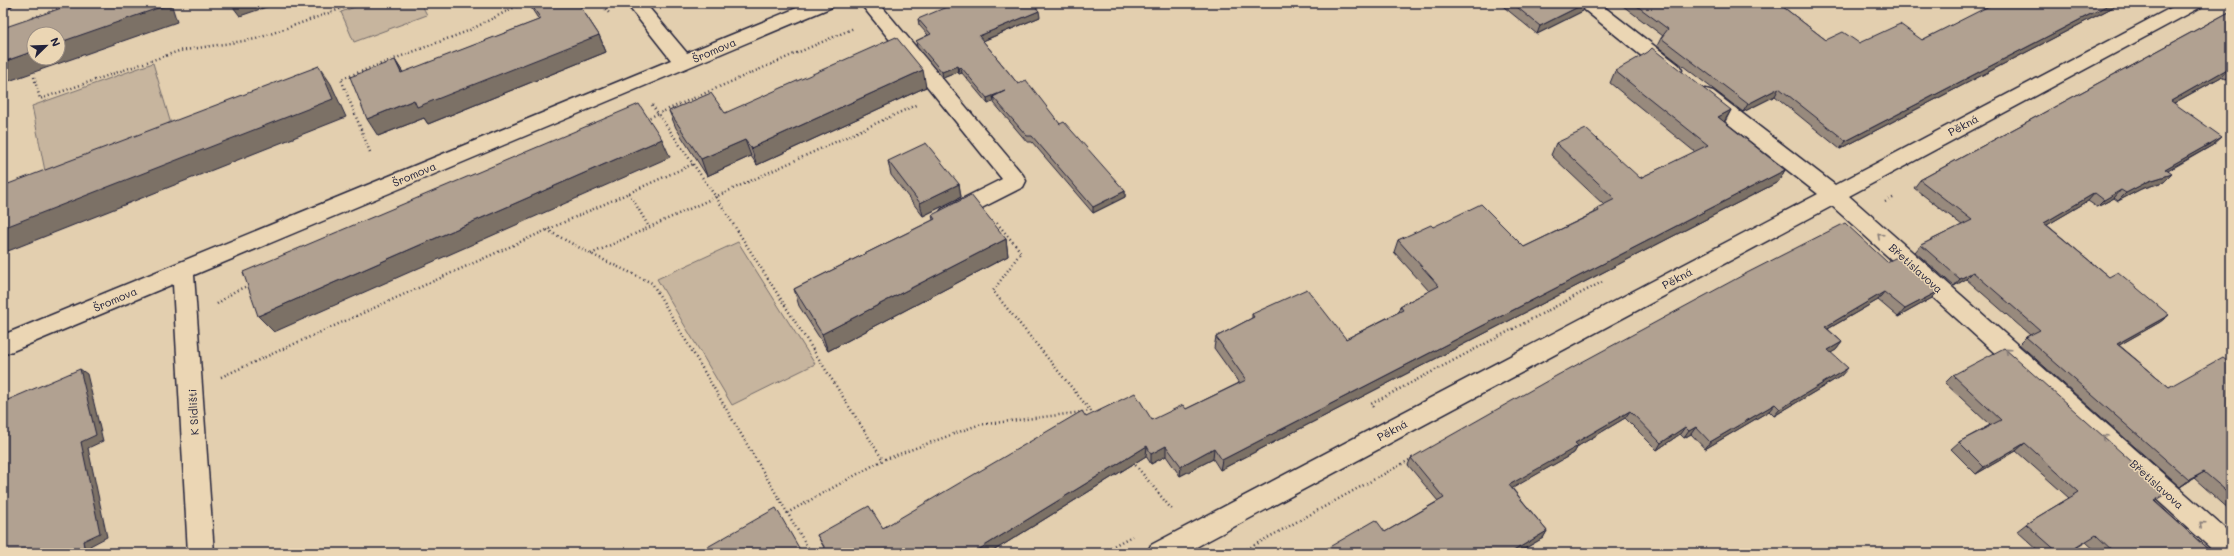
<svg xmlns="http://www.w3.org/2000/svg" width="2234" height="556" font-family="Mali,sans-serif">
  <style>
    .green { fill: #c7b59e; stroke: #746c6c }
    .lines { fill: none; stroke-linecap: round; stroke-linejoin: round }
    .minor-casing { stroke: #22223b; stroke-width: 3 }
    .path { stroke: #22223b; stroke-width: 2.5; stroke-dasharray: 1 3; stroke-linecap: butt }
    .minor { fill: #ebd6b4; fill-rule: evenodd }
    .wall { fill: #988a7d; stroke: #22223b }
    .shaded-wall { fill: #7c7166; stroke: #22223b }
    .building { fill: #b1a191; stroke: #22223b }
    .oneway { stroke: #867c78 }
    .labels { text-anchor: middle; dominant-baseline: central; stroke-width: 3; stroke-linejoin: round; paint-order: stroke }
    .street-label { font-size: 11px; fill: #22223b; stroke: #ebd6b4 }
  </style>
  <rect width="100%" height="100%" fill="#e3cfaf"/>
  <filter id="ink" filterUnits="userSpaceOnUse"><feTurbulence type="fractalNoise" baseFrequency=".025" numOctaves="2"/><feDisplacementMap in="SourceGraphic" scale="8" xChannelSelector="R" yChannelSelector="G"/><feConvolveMatrix kernelMatrix="1 2 1 2 8 2 1 2 1" color-interpolation-filters="sRGB"/></filter>
  <g filter="url(#ink)">
    <!-- green -->
    <g class="green">
      <path d="M366 3H421L427 15 354 42 341 12Z"/>
      <path d="M153 63 171 124 45 171 32 106Z"/>
      <path d="M738 242 815 364 732 405 657 279Z"/>
    </g>
    <g class="lines">
      <defs>
        <g id="minor">
          <path d="M3 3H13L10 7 4 9Z"/>
          <path d="M626 3H645L687 53 809 3H835L832 7 194 275 214 553H188L173 284 3 355V335L671 60Z"/>
          <path d="M860 3H879L1023 175 1026 181 1023 187 956 221 949 223 942 221 938 215 942 209 1002 179Z"/>
          <path d="M1578 3H1599L1679 65 1682 70 1679 75 1672 77 1665 75 1581 7Z"/>
          <path d="M2180 3H2204L2201 7 1849 196 2231 534V553H2216L1832 206 1185 553H1147L1151 545 1818 194 1699 101 1696 96 1699 91 1706 89 1713 91 1835 185Z"/>
        </g>
      </defs>
      <!-- minor casing -->
      <use href="#minor" class="minor-casing"/>
      <!-- path -->
      <g class="path">
        <path d="M600 3 609 13"/>
        <path d="M26 20 58 9"/>
        <path d="M34 77 40 99 179 51 256 39 357 3"/>
        <path d="M652 105 716 197 883 460"/>
        <path d="M646 119 854 28"/>
        <path d="M370 152 341 79 468 31 523 3"/>
        <path d="M629 193 649 227"/>
        <path d="M1885 202 1895 197"/>
        <path d="M997 223 1021 252 993 291 1094 415"/>
        <path d="M547 230 591 254 652 283 811 553"/>
        <path d="M591 254 916 105"/>
        <path d="M217 304 235 291 250 285"/>
        <path d="M221 377 693 164"/>
        <path d="M1373 407 1371 404 1602 282"/>
        <path d="M1133 462 1173 511"/>
        <path d="M787 513 883 460 978 425 1091 411"/>
        <path d="M1100 553 1132 536"/>
        <path d="M1240 553 1413 458"/>
      </g>
      <!-- minor -->
      <use href="#minor" class="minor"/>
    </g>
    <!-- wall -->
    <g class="wall">
      <path d="M528 3H578L599 35 606 52 428 124 424 118 378 136 395 60 403 73 539 20Z"/>
      <path d="M1499 3H1586L1583 11 1537 34Z"/>
      <path d="M1619 3H1778L1826 40 1859 43 1922 40 1985 9 1977 3H2121L1840 149 1775 96 1743 112 1657 46 1661 38 1663 36Z"/>
      <path d="M2231 11V75L2225 79 2221 77 2174 103 2213 145 2168 171 2164 182 2141 189 2118 201 2114 198 2097 207 2088 201 2047 225 2109 277 2169 315 2160 322 2119 345 2169 387 2231 363V511L2194 478 2180 487 2019 344 2026 337 2030 335 1966 279 1954 286 1915 252 1921 245 1962 225 1914 188 1920 180Z"/>
      <path d="M1040 17 983 41 1018 84 1060 124 1125 191V197L1093 213 1032 142H1027L994 103V101L988 104 962 73 959 74 958 72 943 78 917 47 916 41 928 35 919 25 918 19Z"/>
      <path d="M1615 71 1731 110 1725 122 1785 170 1778 182 1220 470 1213 459 1180 476 1166 456 1151 464 1146 456 990 553H827L817 535 883 528 1086 417 1152 420 1186 409 1239 383 1214 348 1216 337 1252 318V314L1346 339 1398 312 1400 306 1429 291 1394 252 1398 240 1433 227 1524 247 1594 213 1597 208 1604 205 1551 155 1556 143 1640 178 1695 152 1610 83Z"/>
      <path d="M926 87 757 165 751 156 707 176 676 128 669 111 725 113Z"/>
      <path d="M888 161 959 184 961 197 923 216 891 175Z"/>
      <path d="M932 215 1006 239 1008 256 828 351 799 306 794 289 933 220Z"/>
      <path d="M1887 262 1939 291 1932 298 1898 317 1878 300 1828 329 1842 342 1836 350 1830 353 1841 376 1774 416 1769 411 1705 449 1691 434 1684 438 1680 434 1657 450 1625 418 1578 446 1574 453 1512 488 1547 531 1543 538 1517 553H1319L1385 532 1438 501 1408 465 1411 458Z"/>
      <path d="M1953 375 2155 501 2212 553H2098L2086 542 2068 553H2041L2017 531 2026 524 2069 498 2016 451 1976 474 1951 449 1959 442 1990 425 1945 383Z"/>
    </g>
    <!-- shaded-wall -->
    <g class="shaded-wall">
      <path d="M163 3H171L177 22 3 83V62L34 51V58H58V43Z"/>
      <path d="M230 3H278L240 16Z"/>
      <path d="M1586 3 1583 11 1537 34 1540 26Z"/>
      <path d="M2112 3H2121L1840 149 1846 141Z"/>
      <path d="M1039 11 1040 17 980 42 979 36Z"/>
      <path d="M599 35 606 52 428 124 424 118 378 136 367 119 414 100Z"/>
      <path d="M395 60 406 77 401 73Z"/>
      <path d="M319 66 331 84 346 117 3 253V228Z"/>
      <path d="M957 66 958 72 943 78 942 72Z"/>
      <path d="M961 67 962 73 959 74 958 68Z"/>
      <path d="M2229 68 2221 77 2163 109 2171 101Z"/>
      <path d="M923 70 926 87 757 165 751 148Z"/>
      <path d="M2231 73V75L2225 79Z"/>
      <path d="M1779 88 1775 96 1743 112 1748 104Z"/>
      <path d="M1005 91 993 97 994 101 988 104 987 98Z"/>
      <path d="M1731 110 1724 122 1718 117Z"/>
      <path d="M2222 137 2213 145 2157 176 2165 169Z"/>
      <path d="M662 139 670 157 274 332 258 316Z"/>
      <path d="M745 140 751 156 707 176 701 159Z"/>
      <path d="M1785 170 1778 182 1220 470 1222 460Z"/>
      <path d="M2172 174 2164 182 2141 189 2118 201 2126 193 2149 181Z"/>
      <path d="M959 184 961 197 923 216 920 203Z"/>
      <path d="M2121 190 2114 198 2097 207 2104 200Z"/>
      <path d="M1125 191V197L1093 213V207Z"/>
      <path d="M2095 193 2088 201 2037 231 2044 223Z"/>
      <path d="M1006 239 1008 256 828 351 822 334Z"/>
      <path d="M1973 272 1966 279 1954 286 1960 279Z"/>
      <path d="M1939 291 1932 298 1898 317 1905 309Z"/>
      <path d="M1884 292 1878 300 1819 334 1825 327Z"/>
      <path d="M2169 315 2160 322 2109 351 2117 344Z"/>
      <path d="M1842 342 1836 350 1822 358 1828 350Z"/>
      <path d="M1848 368 1841 376 1774 416 1780 409Z"/>
      <path d="M80 369 87 374 103 441 88 448 107 537 90 546 92 553H85L83 541 81 442Z"/>
      <path d="M1775 404 1769 411 1705 449 1710 442Z"/>
      <path d="M1630 411 1625 418 1575 448 1578 446 1574 453 1506 492 1509 485 1575 443Z"/>
      <path d="M1685 427 1680 434 1657 450 1661 443Z"/>
      <path d="M1696 427 1691 434 1684 438 1689 431Z"/>
      <path d="M2025 443 2016 451 1976 474 1984 467Z"/>
      <path d="M1147 446 1146 456 990 553H973Z"/>
      <path d="M1166 446V456L1151 464V454Z"/>
      <path d="M1214 448 1213 459 1180 476 1181 466Z"/>
      <path d="M2204 472 2194 478 2180 487 2189 480Z"/>
      <path d="M1547 531 1543 538 1517 553H1510Z"/>
    </g>
    <!-- building -->
    <g class="building">
      <path d="M76 3H163L164 6 58 43V34H34V51L3 62V28Z"/>
      <path d="M530 3H578L599 35 417 107 414 100 367 119 350 77 395 60 401 73 541 19Z"/>
      <path d="M956 3H1032L1039 11 979 36 1018 84 1026 80 1060 124 1064 122 1125 191 1093 207 1032 136H1027L993 97 1005 91 987 98 961 67 958 68 957 66 942 72 916 41 931 34 918 19Z"/>
      <path d="M1512 3H1586L1540 26Z"/>
      <path d="M1633 3H1778L1826 40 1843 32 1859 43 1900 24 1922 40 1995 3H2112L1846 141 1779 88 1748 104 1661 38 1668 29Z"/>
      <path d="M2231 11V70L2229 68 2171 101 2222 137 2165 169 2172 174 2149 181 2126 193 2121 190 2104 200 2095 193 2044 223 2109 277 2118 272 2169 315 2117 344 2169 387 2223 357 2231 363V495L2204 472 2189 480 2026 337 2040 330 1973 272 1960 279 1921 245 1972 220 1920 180Z"/>
      <path d="M896 37 923 70 751 148 745 140 701 159 669 111 711 93 725 113Z"/>
      <path d="M1652 48 1731 110 1718 117 1785 170 1222 460 1214 448 1181 466 1166 446 1151 454 1147 446 973 553H828L817 535 869 506 883 528 1082 411 1086 417 1135 393 1152 420 1183 405 1186 409 1246 380 1216 337 1254 317 1252 314 1307 289 1346 339 1403 310 1400 306 1439 286 1398 240 1431 225 1433 227 1481 204 1524 247 1599 211 1597 208 1615 199 1556 143 1586 129 1640 178 1708 145 1615 71 1648 52Z"/>
      <path d="M319 66 333 99 3 228V186Z"/>
      <path d="M639 104 662 139 258 316 243 272Z"/>
      <path d="M926 143 959 184 920 203 888 161Z"/>
      <path d="M971 195 1006 239 822 334 794 289 935 219 932 215Z"/>
      <path d="M1845 223 1887 262 1899 256 1939 291 1905 309 1884 292 1825 327 1842 342 1828 350 1848 368 1780 409 1775 404 1710 442 1696 427 1689 431 1685 427 1661 443 1630 411 1575 443 1578 446 1509 485 1547 531 1510 553H1466V552L1465 553H1319L1376 520 1385 532 1444 498 1411 458 1556 376 1745 274Z"/>
      <path d="M2004 348 2167 493 2154 501 2212 553H2115L2096 535 2067 553H2059L2026 524 2079 492 2025 443 1984 467 1959 442 2001 420 1953 375Z"/>
      <path d="M80 369 96 435 81 442 100 533 83 541 85 553H3V402Z"/>
      <path d="M776 508 802 553H697Z"/>
    </g>
    <!-- one-way arrows -->
    <defs><path id="oneway-chevron" d="M-2-3.5L2.5 0L-2 3.5" fill="none" stroke-width="1.6" stroke-linecap="round" stroke-linejoin="round"/></defs>
    <g class="oneway">
      <use href="#oneway-chevron" transform="translate(1880 236) rotate(-138)"/>
      <use href="#oneway-chevron" transform="translate(2008 351) rotate(-138)"/>
      <use href="#oneway-chevron" transform="translate(2105 437) rotate(-138)"/>
      <use href="#oneway-chevron" transform="translate(2202 524) rotate(-138)"/>
    </g>
  </g>
  <g class="labels">
    <!-- street labels -->
    <g class="street-label">
      <text transform="translate(714 50) rotate(-23)">Šromova</text>
      <text transform="translate(1963 125) rotate(-28)">Pěkná</text>
      <text transform="translate(414 174) rotate(-23)">Šromova</text>
      <text transform="translate(1916 268) rotate(42)">Břetislavova</text>
      <text transform="translate(1677 278) rotate(-28)">Pěkná</text>
      <text transform="translate(115 299) rotate(-23)">Šromova</text>
      <text transform="translate(193 412) rotate(-93)">K Sídlišti</text>
      <text transform="translate(1392 430) rotate(-28)">Pěkná</text>
      <text transform="translate(2157 484) rotate(42)">Břetislavova</text>
    </g>
  </g>
  <!-- margin -->
  <rect width="2234" height="556" fill="none" stroke="#ebd6b4" stroke-width="16"/>
  <rect x="8" y="8" width="2218" height="540" fill="none" stroke="#22223b" stroke-width="1.5" filter="url(#ink)"/>
  <!-- north arrow -->
  <g transform="translate(46 46) rotate(67)"><circle r="19" fill="#ebd6b4" stroke="#9b8e84"/>
  <path d="M0-3L7 15L0 10L-7 15Z" fill="#22223b"/>
  <text y="-6" font-size="11" font-weight="bold" text-anchor="middle" fill="#22223b">N</text>
  </g>
</svg>
